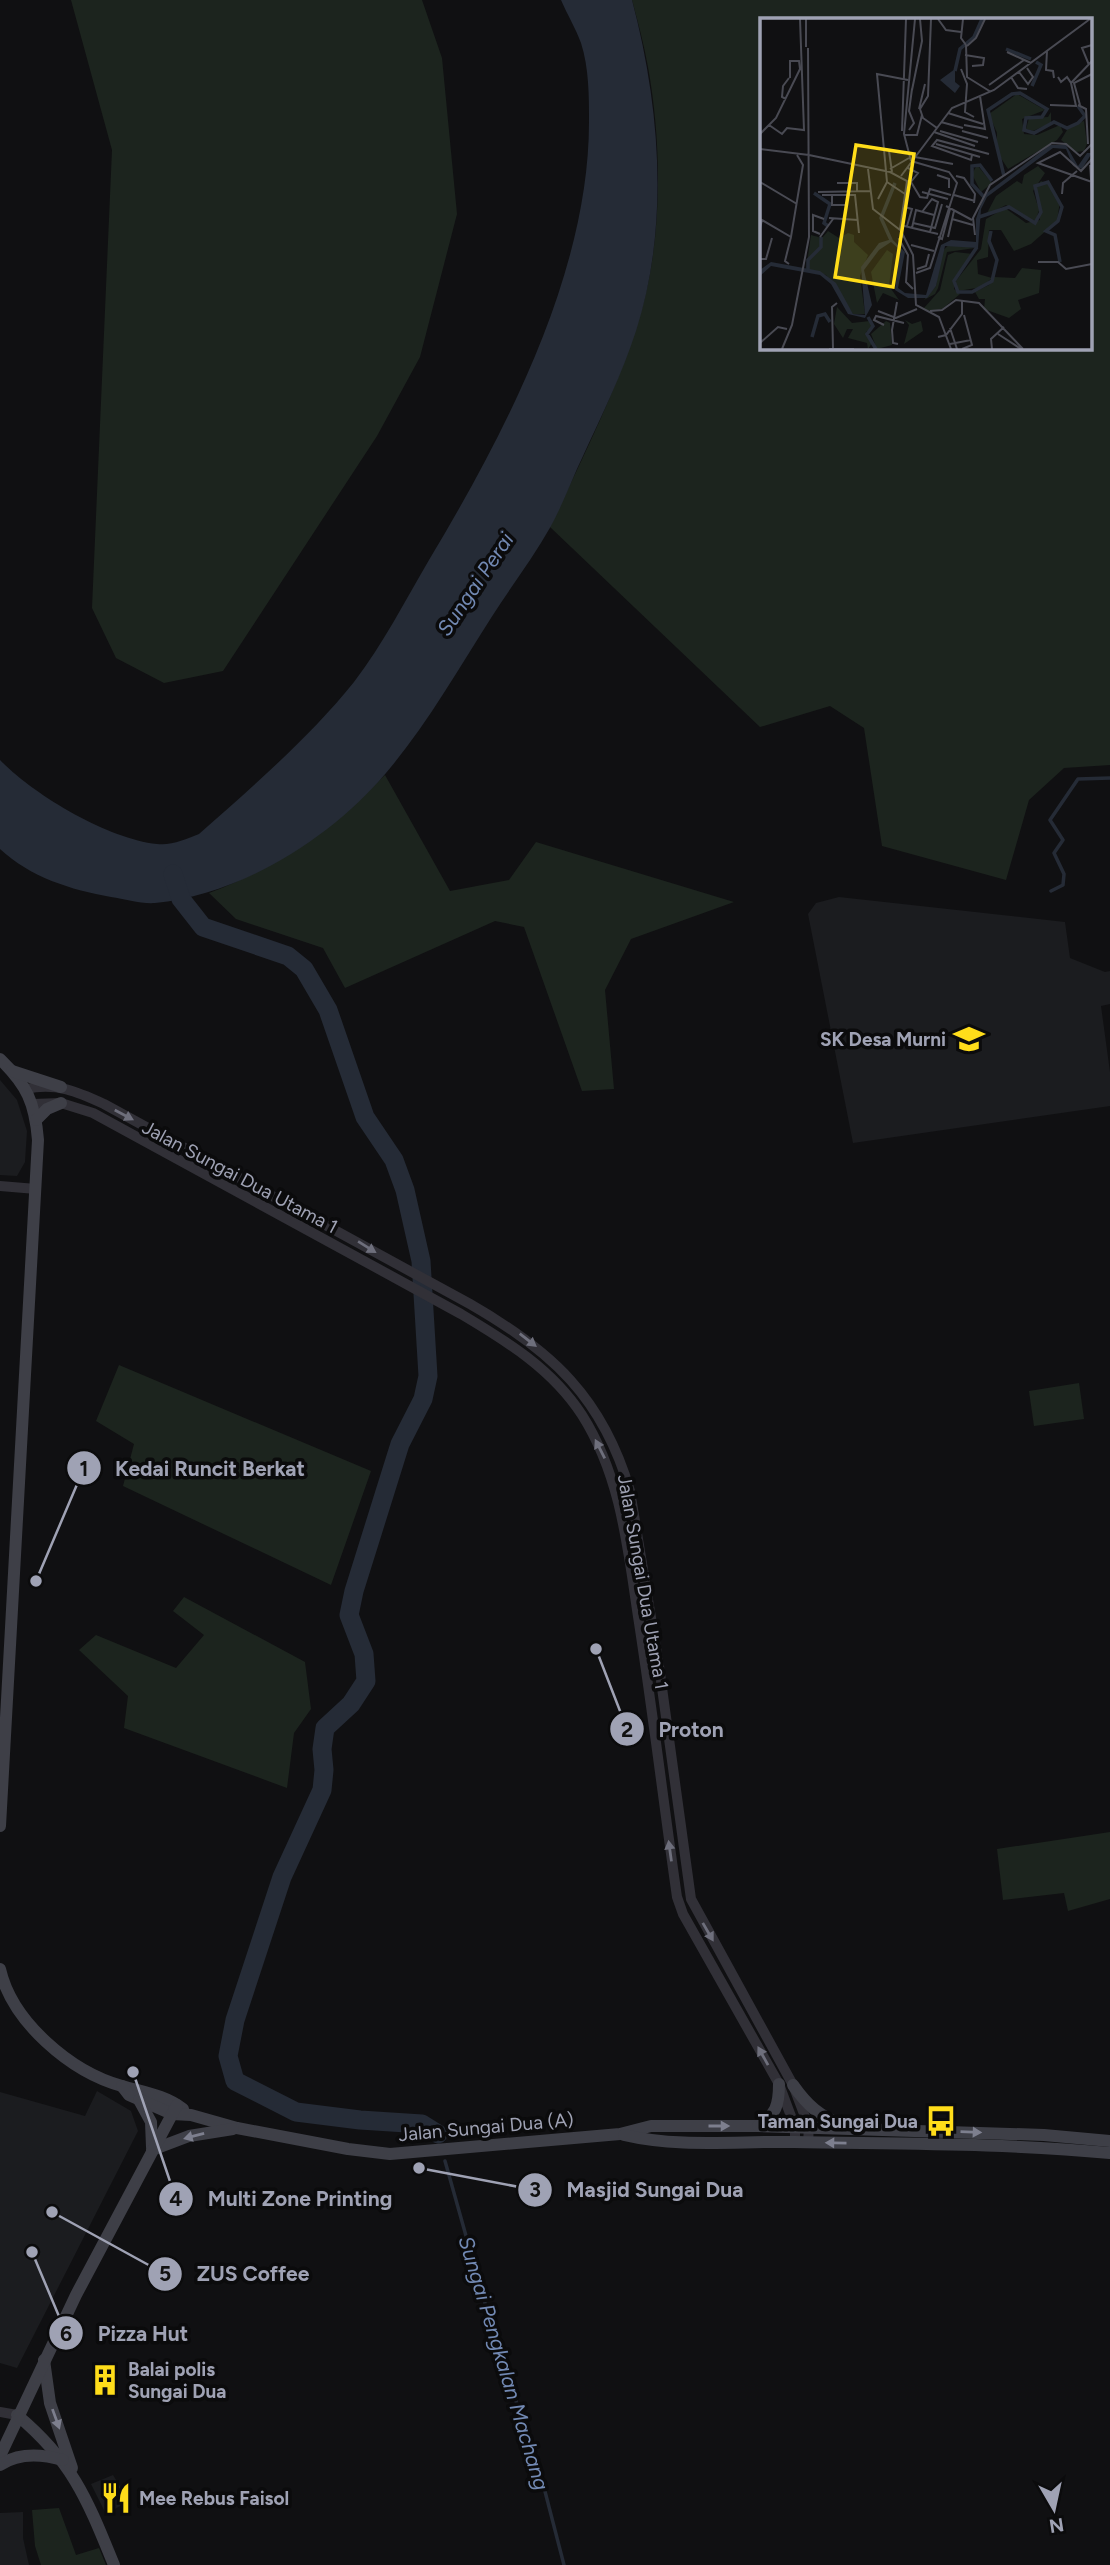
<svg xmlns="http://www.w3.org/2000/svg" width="1110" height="2565" font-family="Figtree,sans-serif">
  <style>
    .built { fill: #1b1c1f }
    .green { fill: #1c241e; fill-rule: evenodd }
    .water { fill: #252b36 }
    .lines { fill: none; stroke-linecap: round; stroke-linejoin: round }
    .stream { stroke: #252b36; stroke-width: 3.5 }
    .river { stroke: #252b36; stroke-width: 19 }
    .tertiary { stroke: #313037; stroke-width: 10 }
    .secondary { stroke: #3e3f47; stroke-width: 12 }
    .oneway { fill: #6e6f7c }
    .oneway2 { fill: #7d7f8e }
    .labels { text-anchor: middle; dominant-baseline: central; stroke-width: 7; stroke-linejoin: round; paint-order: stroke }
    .poi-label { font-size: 19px; font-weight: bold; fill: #9fa2b4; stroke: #0b0b0c; text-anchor: end }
    .street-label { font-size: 19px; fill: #9fa2b4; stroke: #0b0b0c }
    .water-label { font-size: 21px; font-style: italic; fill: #7289b3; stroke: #0b0b0c }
    .inset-river { fill: none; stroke: #252b36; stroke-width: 3.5 }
    .inset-road { fill: none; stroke: #494a53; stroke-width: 2 }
    .view { fill: #ffdd1a; fill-opacity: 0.15; stroke: #ffdd1a; stroke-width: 3.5 }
    .inset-edge { fill: none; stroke: #9fa2b4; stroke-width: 3.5 }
    .leader { fill: none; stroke: #9fa2b4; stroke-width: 2.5 }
    .callout-dot { fill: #9fa2b4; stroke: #0b0b0c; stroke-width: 2.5 }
    .mark-label { font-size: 21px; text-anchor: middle; font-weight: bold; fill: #111 }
    .callout-label { font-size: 21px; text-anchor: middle; font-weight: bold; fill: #9fa2b4; stroke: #0b0b0c; stroke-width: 7; stroke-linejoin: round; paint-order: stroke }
  </style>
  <rect width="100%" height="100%" fill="#101012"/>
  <!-- built -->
  <g class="built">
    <path d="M839 897 1065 922 1070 958 1105 972 1110 971V1004L1101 1006 1110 1072V1106L853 1143 808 914 816 903Z"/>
    <path d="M0 1080 17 1100 27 1131 25 1162 17 1176 0 1175Z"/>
    <path d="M97 2091 131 2111 138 2131 17 2368 0 2363V2092L85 2116Z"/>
    <path d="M113 2475 129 2501 106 2514 91 2484Z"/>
    <path d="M23 2512V2538L29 2565H0V2513Z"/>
  </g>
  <!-- green -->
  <g class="green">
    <path d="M71 0H422L442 58 457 214 420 357 377 436 223 671 164 683 116 658 92 608 112 150Z"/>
    <path d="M632 0H1110V765L1064 768 1029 800 1006 880 882 846 864 728 830 706 760 727 550 527C580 463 613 398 635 331 663 251 663 150 648 67 644 45 638 22 632 0ZM762 19H1091V348H762Z"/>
    <path d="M385 775 450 891 509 880 536 842 734 902 631 939 605 990 614 1089 582 1091 524 927 495 921 345 988 323 948 236 919 209 893C282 865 330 829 385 775Z"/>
    <path d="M119 1365 371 1471 331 1585 123 1486 134 1444 96 1421Z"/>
    <path d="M1079 1383 1084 1419 1034 1426 1029 1391Z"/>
    <path d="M184 1597 305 1662 311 1709 294 1733 287 1788 124 1728 128 1696 79 1650 96 1635 176 1668 204 1635 173 1611Z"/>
    <path d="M1110 1832V1899L1068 1911 1064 1893 1003 1900 997 1849Z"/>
    <path d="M59 2508 76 2555 99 2548 106 2565H41L35 2546 32 2510Z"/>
  </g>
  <!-- water -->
  <path class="water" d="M561 0H632C660 106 670 225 636 331 622 374 602 415 583 456 572 479 563 504 551 526 533 558 510 588 491 618 457 671 426 726 386 773 331 838 241 895 155 903 141 904 125 899 111 897 71 890 30 877 0 849V760C34 795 108 839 157 844 171 846 186 839 199 834 252 787 309 738 354 682 383 644 405 601 429 560 505 433 589 273 589 122 589 96 589 68 581 43 576 29 567 14 561 0Z"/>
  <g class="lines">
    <!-- stream -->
    <g class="stream">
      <path d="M1051 891 1063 885 1064 874 1054 853 1063 840 1050 820 1078 779 1110 778"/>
      <path d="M445 2161 495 2339 540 2472 564 2565"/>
    </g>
    <!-- river -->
    <path class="river" d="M173 874 181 899 203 927 288 956 304 969 328 1010 365 1117 394 1160 405 1190 421 1261 428 1376 423 1399 400 1444 354 1591 349 1615 364 1654 366 1681 351 1704 325 1728 322 1749 324 1770 322 1790 282 1877 235 2020 228 2056 235 2081 296 2112 360 2120 422 2124 438 2134"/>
    <!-- tertiary -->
    <g class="tertiary">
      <path d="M26 1089C56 1082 78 1092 104 1104L470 1304C552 1351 603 1398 630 1491L659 1666 691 1899 793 2085 809 2127 808 2142"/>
      <path d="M33 1104 61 1103 93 1113 461 1314C508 1342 552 1369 582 1415 622 1478 628 1552 639 1623 653 1714 664 1806 677 1897L683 1914 779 2084 795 2127V2142"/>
      <path d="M0 1186 36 1189"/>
      <path d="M0 2412 17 2415"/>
    </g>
    <!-- secondary -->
    <g class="secondary">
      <path d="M0 1059C27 1085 35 1103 38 1140L0 1826"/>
      <path d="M12 1071 61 1087"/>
      <path d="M36 1120 47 1109 61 1103"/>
      <path d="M0 1969C12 2022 71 2072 122 2086 142 2092 165 2095 183 2109"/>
      <path d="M793 2085C807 2105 820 2117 843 2125"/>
      <path d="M122 2086 129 2095 172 2114 191 2115 237 2128 348 2149 390 2154 620 2134 651 2126H758L1044 2135 1110 2141"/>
      <path d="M139 2100 151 2122 152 2147"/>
      <path d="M758 2126C776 2115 779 2105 779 2084"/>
      <path d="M624 2135C679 2148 737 2141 794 2142 899 2144 1005 2143 1110 2153"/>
      <path d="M152 2150 189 2136 233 2129"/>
      <path d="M44 2360 50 2403 72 2468"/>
      <path d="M17 2415C73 2462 87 2499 114 2565"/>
      <path d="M0 2456 76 2295 177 2105"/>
      <path d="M0 2465C19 2452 42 2454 63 2460"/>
    </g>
  </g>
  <!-- one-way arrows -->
  <defs><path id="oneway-solid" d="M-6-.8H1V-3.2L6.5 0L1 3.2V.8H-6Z" transform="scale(1.75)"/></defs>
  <g class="oneway">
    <use href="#oneway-solid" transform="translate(124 1115) rotate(28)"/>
    <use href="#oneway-solid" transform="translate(367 1247) rotate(32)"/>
    <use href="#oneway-solid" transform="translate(528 1340) rotate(38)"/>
    <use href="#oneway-solid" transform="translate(600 1449) rotate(-117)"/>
    <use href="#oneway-solid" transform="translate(670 1851) rotate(-98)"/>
    <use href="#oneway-solid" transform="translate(708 1932) rotate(60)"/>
    <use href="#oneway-solid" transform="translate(763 2056) rotate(-119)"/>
  </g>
  <g class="oneway2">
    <use href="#oneway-solid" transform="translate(719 2126)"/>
    <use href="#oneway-solid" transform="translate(971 2132) rotate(2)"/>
    <use href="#oneway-solid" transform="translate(194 2136) rotate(165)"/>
    <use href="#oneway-solid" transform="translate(836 2143) rotate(-179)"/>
    <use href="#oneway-solid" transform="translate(56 2419) rotate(70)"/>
  </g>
  <!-- icons -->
  <defs>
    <symbol id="school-bare" viewBox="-9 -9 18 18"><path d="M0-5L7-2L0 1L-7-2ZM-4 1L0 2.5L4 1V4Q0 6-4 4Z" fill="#ffdd1a" stroke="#0b0b0c" stroke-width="2.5" paint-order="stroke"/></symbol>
    <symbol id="bus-bare" viewBox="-9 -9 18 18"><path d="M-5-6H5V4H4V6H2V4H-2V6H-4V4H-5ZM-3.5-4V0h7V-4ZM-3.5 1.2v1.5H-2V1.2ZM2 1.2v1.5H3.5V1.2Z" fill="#ffdd1a" stroke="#0b0b0c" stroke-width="2.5" paint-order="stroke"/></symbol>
    <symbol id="building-bare" viewBox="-9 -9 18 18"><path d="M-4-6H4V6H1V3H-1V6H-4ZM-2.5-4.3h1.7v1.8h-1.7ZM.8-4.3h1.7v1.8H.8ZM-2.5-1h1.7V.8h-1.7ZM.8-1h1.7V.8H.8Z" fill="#ffdd1a" stroke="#0b0b0c" stroke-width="2.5" paint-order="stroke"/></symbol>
    <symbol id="restaurant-bare" viewBox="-9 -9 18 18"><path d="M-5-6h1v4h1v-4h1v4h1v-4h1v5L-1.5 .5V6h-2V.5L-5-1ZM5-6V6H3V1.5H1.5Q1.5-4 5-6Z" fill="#ffdd1a" stroke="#0b0b0c" stroke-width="2.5" paint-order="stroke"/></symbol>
  </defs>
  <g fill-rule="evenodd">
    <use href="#school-bare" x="947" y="1017" width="44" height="44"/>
    <use href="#bus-bare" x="919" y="2099" width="44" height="44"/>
    <use href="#building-bare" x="83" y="2358" width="44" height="44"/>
    <use href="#restaurant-bare" x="94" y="2476" width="44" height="44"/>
  </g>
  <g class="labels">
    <!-- poi labels -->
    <g class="poi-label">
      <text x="946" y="1039">SK Desa Murni</text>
      <text x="918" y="2121">Taman Sungai Dua</text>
      <text x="128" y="2369" text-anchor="start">Balai polis<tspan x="128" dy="22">Sungai Dua</tspan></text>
      <text x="139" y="2498" text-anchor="start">Mee Rebus Faisol</text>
    </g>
    <!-- street labels -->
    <g class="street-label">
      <text transform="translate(240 1177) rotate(28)">Jalan Sungai Dua Utama 1</text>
      <text transform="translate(643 1582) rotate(80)">Jalan Sungai Dua Utama 1</text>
      <text transform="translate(486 2127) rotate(-5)">Jalan Sungai Dua (A)</text>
    </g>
    <!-- water labels -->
    <g class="water-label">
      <text transform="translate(475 584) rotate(-56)">Sungai Perai</text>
      <text transform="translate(504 2363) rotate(73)">Sungai Pengkalan Machang</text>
    </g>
  </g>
  <!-- overview -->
  <g transform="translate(760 18)">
    <rect width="332" height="332" fill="#101012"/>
    <path d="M257 76 285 92 262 101 264 116 277 117 300 107 303 114 297 122 248 151 237 134V115L229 96ZM291 94V105L273 113 266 111 269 100 288 99ZM324 103 327 126 324 133 316 134 301 122 310 107ZM217 147 232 165 221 174 212 156ZM278 148 285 155 273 173 279 191 276 203 266 202 246 187 226 197 236 178 257 163 262 166 264 157ZM281 163 290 167 300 183 297 203 271 226 254 233 241 212H229L228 239 217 242 218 256 232 260 222 269 198 273 195 264 221 231 226 201 245 190 266 205 280 202 275 170ZM68 213 79 220 88 215 94 217V224L108 237 100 258 105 296H93L66 257 46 252 51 217 62 220ZM190 226 215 230 187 234 178 270 175 276 164 282 176 268 181 234ZM127 232 133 236 129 268 139 282 123 275 117 285 111 254ZM195 234 213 236 194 261V271L200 276 182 291 167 293 164 290 180 272 188 237ZM262 250 281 252 279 275 258 282 261 291 249 300 224 291 225 281H219L215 274 229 267 234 259 255 260ZM77 289 92 305 110 303 112 309 106 314 112 325 108 331 107 325 88 320 93 311H87L83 320 74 306ZM145 302 152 306 161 303 163 313 144 326 149 307ZM126 303 130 305 132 327 117 331 111 316Z" fill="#1c241e"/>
    <path d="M195 51V64L200 68 195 75 180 62ZM290 127H306L318 148 327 135H332L322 151 313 148 306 131 293 130 227 179 221 191 218 230 185 228 176 268 167 280H148L135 272 140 232 131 224 119 232 104 252 112 287 105 300 88 296 71 266 60 257 11 248 0 258V252L11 244 60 253 76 265 93 296 105 297 101 249 119 225 132 221 145 234 138 270 145 275 166 277 181 227 191 222 216 224V201L224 177Z" fill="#252b36"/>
    <path class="inset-river" d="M246 31 271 41M195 53 200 31 214 19 222 1M272 68 281 47 276 44M244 158 228 92 252 76 260 75 287 91 282 99 266 100 264 112 274 115 294 104 307 110 318 105 325 98 318 88M54 175 70 186 64 205 68 208M224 179 212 166V148L220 147 232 163M219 199 249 189 275 205 281 194 275 168 288 164 302 189 298 203 286 213 295 217 300 244M131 222 121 200 135 165M217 229 194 263 198 274H212L232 263 237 242 229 223 231 213M48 253V242L61 229V219M108 299 113 308 107 316 116 331M52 319 58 298 65 296 70 304"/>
    <path class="inset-road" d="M171 1 168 78 160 91 163 100 177 110M178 1 186 12 201 14M203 1 201 20 206 27M206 27 207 59 231 74M207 28 216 20 225 1M46 29V1M287 33 286 52 293 53 294 60M247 34 271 45M205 37 224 40 223 47 212 48M329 47 322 30 332 27M201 51 207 66 205 94 214 99M259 54 268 66 273 59 267 50M251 59 258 70 267 71M311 65 332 43M229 67 264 42M152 72 162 23 160 1M26 81 22 79 23 68 29 60M290 87 316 88 311 65 307 59 301 64 298 59M318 87 326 91 328 126M320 87 314 65 332 56M159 91 165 66M188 95 223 106M181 104 203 110M9 107 22 116 27 110 44 112 40 1M204 107 225 111 220 78M149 112 154 105 149 93 152 71M142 113 146 1M180 113 218 124M202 113 228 120M174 114 215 128M0 116 16 100 40 51 39 43H30V60M145 117H157L162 97M176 126 220 139M0 131 49 137M129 133 132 154M49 137 130 154 147 163 140 211 153 237 156 287 179 299 191 331M212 137 211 142 172 128 177 122 229 136M155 139 193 146M332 141 321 153 300 134 278 145 332 164M151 143 189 154 197 165 170 250 156 255M151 143 144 116 155 1M330 147 332 175M148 150 158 155 150 165M108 151 113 191 140 212M130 151 149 140M177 157 189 161V170M141 158 192 90 234 72 330 1M196 158 204 160 215 176 214 185M0 164 37 186M127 164 145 176M151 164 160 179 167 180 170 171 191 177M77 165H97V174M58 174 111 173M162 174 188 181M302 176 303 165 317 153M62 177H95L99 215M72 177V187H88M194 177 215 183M118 181 127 164 117 56 148 62M186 188 212 202M144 189 152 191 147 208M162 194 172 181 178 184 170 214M69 200 98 202M192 201 213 207M153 205 175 210 182 186M140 207 178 216M0 210 2 202 31 219 43 147 37 137M152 210 156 192 174 197M60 216 53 213V197L64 201M215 217 213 200 230 167 292 125 306 126 320 138 332 126M143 218 139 221 148 237 146 264 153 271M60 219 73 201M178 219 182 221 190 191M188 219 194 193M151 227 174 233M0 241H6L12 220M278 244H298L306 251 332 246M29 246 25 243 31 219M157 251 166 248 169 236M137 284 132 312 133 325 138 326M118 293 136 300 157 291M170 293 182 292 196 282 219 285 263 331M124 307 114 302 116 298 144 305M190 310 197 331M238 316 261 331M178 319 186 317 202 296V283M0 325 18 309 27 311M190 326 211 322M73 330 72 289 77 285M22 331 32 307 49 219 48 30M69 331H94M202 331 212 327 204 297M232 331 231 321 244 309"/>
    <path class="view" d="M96 127 154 136 133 269 75 259Z"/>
    <rect width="332" height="332" class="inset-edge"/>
  </g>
  <!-- callouts -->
  <path class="leader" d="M36 1581L84 1468M596 1649L627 1729M419 2168L535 2190M133 2072L176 2199M52 2212L165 2274M32 2252L66 2333"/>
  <g class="callout-dot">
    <circle cx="36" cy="1581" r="7"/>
    <circle cx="596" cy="1649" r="7"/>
    <circle cx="419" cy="2168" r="7"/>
    <circle cx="133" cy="2072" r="7"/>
    <circle cx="52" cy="2212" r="7"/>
    <circle cx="32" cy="2252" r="7"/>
    <circle cx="84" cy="1468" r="18"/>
    <circle cx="627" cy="1729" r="18"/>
    <circle cx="535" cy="2190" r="18"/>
    <circle cx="176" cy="2199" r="18"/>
    <circle cx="165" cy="2274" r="18"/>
    <circle cx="66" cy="2333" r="18"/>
  </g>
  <g class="mark-label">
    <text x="84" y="1476">1</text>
    <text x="627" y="1737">2</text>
    <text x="535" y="2197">3</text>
    <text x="176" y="2206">4</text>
    <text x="165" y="2281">5</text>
    <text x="66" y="2341">6</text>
  </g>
  <g class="callout-label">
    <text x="210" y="1476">Kedai Runcit Berkat</text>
    <text x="691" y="1737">Proton</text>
    <text x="655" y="2197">Masjid Sungai Dua</text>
    <text x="300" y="2206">Multi Zone Printing</text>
    <text x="253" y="2281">ZUS Coffee</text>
    <text x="143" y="2341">Pizza Hut</text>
  </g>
  <!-- north arrow -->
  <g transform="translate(1054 2509) rotate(171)" stroke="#0b0b0c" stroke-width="5" paint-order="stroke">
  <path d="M0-5L12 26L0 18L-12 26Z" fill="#9fa2b4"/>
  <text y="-10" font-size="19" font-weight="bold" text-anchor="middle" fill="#9fa2b4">N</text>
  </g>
</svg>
